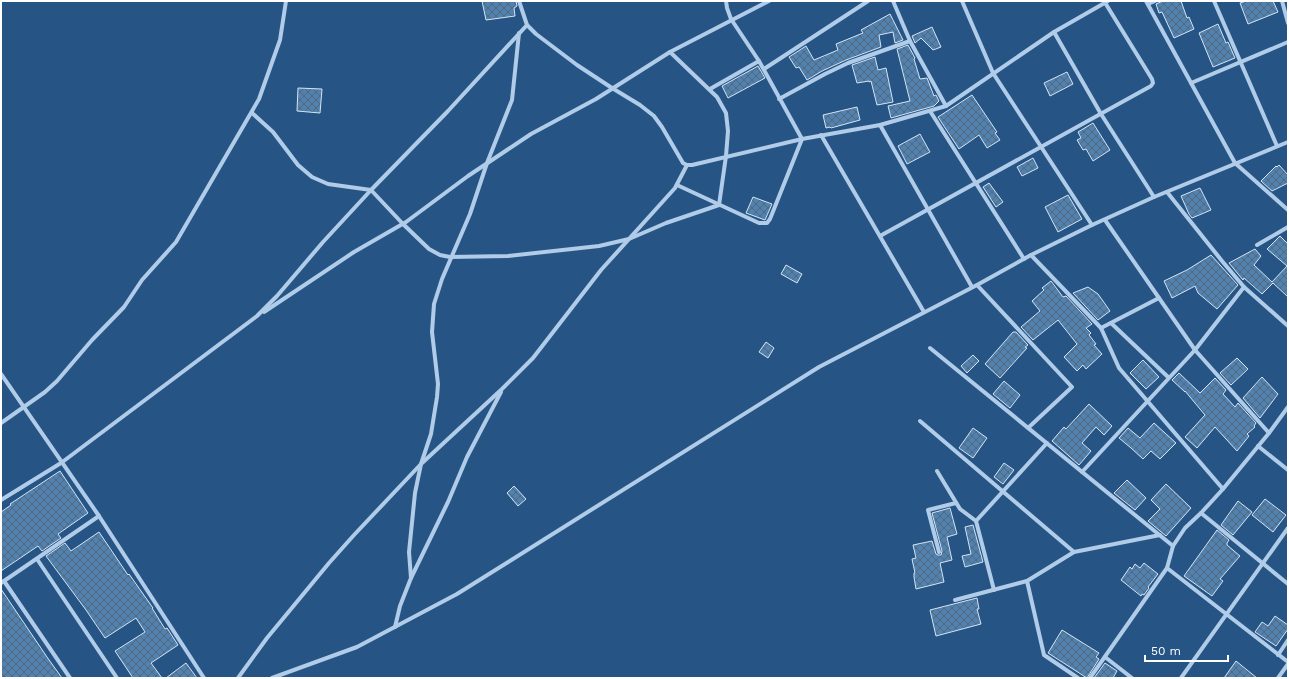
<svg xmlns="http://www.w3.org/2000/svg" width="1289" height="679" font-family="'Work Sans',sans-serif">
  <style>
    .building { fill: url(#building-cross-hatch); stroke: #d3e5f6 }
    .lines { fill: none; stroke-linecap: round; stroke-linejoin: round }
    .street { stroke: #b0cce8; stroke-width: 4 }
  </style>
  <defs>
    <pattern id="building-cross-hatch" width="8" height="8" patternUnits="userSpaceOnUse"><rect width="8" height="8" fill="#5281ae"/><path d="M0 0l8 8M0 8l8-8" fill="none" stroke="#4f6982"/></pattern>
  </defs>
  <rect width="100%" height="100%" fill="#265585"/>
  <!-- building -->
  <g class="building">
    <path d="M482 1H516L517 6 514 8 515 16 486 20Z"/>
    <path d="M1163 1H1181L1187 18 1189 17 1194 29 1174 38 1162 12 1159 13 1156 4Z"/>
    <path d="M1246 1H1273L1278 12 1248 24 1240 3Z"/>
    <path d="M890 14 903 40 895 43 893 32 879 35 881 47 846 60 822 71 807 80 799 67 796 68 789 57 806 46 814 60 838 50 836 44 863 33 861 30Z"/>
    <path d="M1218 24 1226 43 1228 42 1235 58 1213 67 1199 33Z"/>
    <path d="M932 27 941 47 933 50 921 38 915 43 912 36Z"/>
    <path d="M908 45 915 58 914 59 920 79 927 78 934 96 936 95 939 101 934 106 891 118 888 106 910 101 897 49Z"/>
    <path d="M875 57 878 70 886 68 893 102 877 105 871 81 869 82V81L857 83 852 65Z"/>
    <path d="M758 66 765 78 728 98 722 86Z"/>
    <path d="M1067 72 1073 84 1050 96 1044 83Z"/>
    <path d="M298 88 322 89 320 113 297 111Z"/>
    <path d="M972 95 997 132 995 133 1000 140 987 148 979 135 959 149 938 117Z"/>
    <path d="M857 107 860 120 831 128 830 127 826 128 823 115Z"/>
    <path d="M1093 123 1110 150 1093 161 1086 149 1083 150 1077 140 1081 138 1078 132Z"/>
    <path d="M920 134 930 152 907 164 898 146Z"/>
    <path d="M1033 158 1038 168 1022 176 1017 167Z"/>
    <path d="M1279 165 1288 175V183L1272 191 1261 181 1276 166 1277 167Z"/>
    <path d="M989 183 1003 202 996 207 983 187Z"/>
    <path d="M1200 188 1211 210 1192 218 1189 214 1181 196Z"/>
    <path d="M1068 195 1082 219 1058 232 1045 207Z"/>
    <path d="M753 197 772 204 765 220 746 213Z"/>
    <path d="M1280 236 1288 244V297L1273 283 1262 294 1244 278 1243 280 1229 263 1255 249 1261 256 1254 265 1272 282 1287 266 1267 249Z"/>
    <path d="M1211 255 1238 285 1217 309 1198 293 1195 286 1172 298 1164 281 1187 270Z"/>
    <path d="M786 265 802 274 797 283 781 274Z"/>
    <path d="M1051 281 1063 297 1066 296 1092 324 1086 328 1091 333 1089 335 1096 344 1094 345 1102 354 1086 369 1083 365 1077 371 1064 357 1077 344 1058 320 1033 340 1021 327 1040 311 1032 301 1044 290 1042 288Z"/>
    <path d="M1088 287 1098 294 1110 311 1098 320 1073 293Z"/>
    <path d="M1013 332H1016L1028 345 1025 347 1027 348 1000 378 985 364Z"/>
    <path d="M766 342 774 348 768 358 759 352Z"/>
    <path d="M973 355 979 361 967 373 961 366Z"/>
    <path d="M1237 358 1248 369 1231 385 1220 373Z"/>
    <path d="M1143 360 1159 377 1146 389 1130 373Z"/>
    <path d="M1179 373 1200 393 1215 378 1226 390 1223 394 1235 407 1238 403 1256 423 1254 426 1255 427 1247 434 1249 436 1237 451 1215 427 1197 448 1185 437 1205 415 1185 391V392L1172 380Z"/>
    <path d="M1262 377 1278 394 1260 418 1243 398Z"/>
    <path d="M1004 381 1020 395 1010 408 993 394Z"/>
    <path d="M1089 404 1112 426 1104 435 1096 427 1082 443 1091 451 1079 465 1052 441 1064 427 1066 429Z"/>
    <path d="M1154 423 1176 443 1160 459 1151 451 1143 459 1131 448 1119 438 1128 428 1140 438Z"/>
    <path d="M973 428 987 438 973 458 959 448Z"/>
    <path d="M1004 463 1014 470 1003 484 994 477Z"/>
    <path d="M60 471 88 513 58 534 61 538 42 551 38 546 1 571V512L11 505 10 504Z"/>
    <path d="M1127 480 1146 498 1135 510 1114 493Z"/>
    <path d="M1166 484 1191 508 1166 536 1148 521 1160 509 1151 500Z"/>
    <path d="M514 486 526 499 518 506 507 493Z"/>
    <path d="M1265 499 1286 515 1273 532 1252 515Z"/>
    <path d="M1238 501 1252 512 1233 535 1221 525Z"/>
    <path d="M950 508 957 534 947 537 952 560 940 563 944 582 916 589 914 577V573H915L912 559 916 558 913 545 932 541 936 554 938 555H941L942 551 932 513Z"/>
    <path d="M973 525 983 562 965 567 962 556 971 554 965 527Z"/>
    <path d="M1217 530 1229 540 1227 543V545L1240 556 1220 579 1223 581 1212 596 1184 576Z"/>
    <path d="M99 532 128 575 129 574 153 608H152L165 629 167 628 178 645 151 663 162 678H133L115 651 145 632 136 618 105 638 86 610 46 556 65 543 71 551Z"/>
    <path d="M1144 563 1158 574 1148 587 1149 588 1144 595 1142 594 1141 596 1121 580 1130 567 1132 569 1135 564 1140 568Z"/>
    <path d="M1 589 47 657 62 678H1Z"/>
    <path d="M977 598 979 609H977L981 624 936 636 930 610Z"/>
    <path d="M1275 616 1288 625V629L1276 646 1255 632 1262 622 1268 626Z"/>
    <path d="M1062 630 1099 653 1096 657 1099 659 1087 678 1048 653Z"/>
    <path d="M1236 661 1257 678H1224Z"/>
    <path d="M186 663 197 678H166Z"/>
    <path d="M1105 663 1117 671 1113 678H1094Z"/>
  </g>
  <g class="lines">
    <!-- street -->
    <g class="street">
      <path d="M519 1 527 25 536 34 577 65 612 88 640 105 654 116 662 127 683 163 687 165H692L802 139 880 125 946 106 1054 32 1108 1"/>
      <path d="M893 1 910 41 946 106"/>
      <path d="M962 1 993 73 1092 225"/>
      <path d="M1146 1 1235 163 1288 210"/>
      <path d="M1214 1 1277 146"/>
      <path d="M1282 1 1288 23"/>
      <path d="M1148 4 1155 1"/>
      <path d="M1054 32 1101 114 1154 197"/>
      <path d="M764 69 868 1"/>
      <path d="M1191 83 1288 42"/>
      <path d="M710 89 759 61"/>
      <path d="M779 99 825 74 848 63 910 41"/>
      <path d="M930 111 1024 259"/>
      <path d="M252 113 273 132 298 165 312 177 328 184 371 190 403 224 429 249 440 255 450 257 508 256 599 246 629 239 666 223 719 205 726 156 728 131 726 113 717 97 670 52"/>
      <path d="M880 125 972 287"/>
      <path d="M821 135 924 312"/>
      <path d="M677 185 759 223H767L770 219 802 139 759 61 731 19 727 8 726 1"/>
      <path d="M1167 192 1222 261 1244 287 1288 326"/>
      <path d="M1105 220 1195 350 1269 433"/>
      <path d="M880 236 1151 86 1153 83 1152 79 1104 1"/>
      <path d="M1257 245 1288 227"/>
      <path d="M1031 255 1101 328 1119 368 1223 489"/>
      <path d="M977 285 1072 387 1028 428"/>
      <path d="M264 312 354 252 406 222 468 176 531 134 596 99 670 52 769 1"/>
      <path d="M1111 323 1168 377"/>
      <path d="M1101 328 1159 298"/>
      <path d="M930 348 1173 546"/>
      <path d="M1 374 99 516 204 678"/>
      <path d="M920 421 1074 552"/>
      <path d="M1 423 45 392 57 381 92 340 124 307 142 280 176 242 259 99 280 40 286 1"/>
      <path d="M1258 446 1288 470"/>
      <path d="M937 471 960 509 976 521 994 590"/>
      <path d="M1082 472 1195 350 1244 287"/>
      <path d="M1 500 61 463 257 316 277 296 323 242 371 190 448 111 527 25"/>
      <path d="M1201 513 1288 584"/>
      <path d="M976 521 1047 443"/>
      <path d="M939 552 928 510 956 503"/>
      <path d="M37 559 117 678"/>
      <path d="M1167 568 1288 662"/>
      <path d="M411 578 409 552 415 493 421 464 431 434 437 397 438 384 432 332 434 304 442 279 470 214 487 163 512 100 519 33"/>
      <path d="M4 581 70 678"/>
      <path d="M1027 581 1044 655 1078 678"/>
      <path d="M1 583 99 516"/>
      <path d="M955 600 1027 581 1074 552 1160 535"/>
      <path d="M395 627 400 606 411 578 448 502 467 457 501 392"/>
      <path d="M1278 655 1288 640"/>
      <path d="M1105 657 1132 678"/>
      <path d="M238 678 267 638 329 563 354 535 421 464 502 389 533 358 601 270 675 188 687 165"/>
      <path d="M272 678 357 647 457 594 819 367 977 285 1031 255 1092 225 1154 197 1288 142"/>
      <path d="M1090 678 1167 568 1173 546 1185 528 1201 513 1223 489 1269 433 1288 407"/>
      <path d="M1181 678 1288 528"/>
      <path d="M1278 678 1288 664"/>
    </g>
  </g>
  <!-- border -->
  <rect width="1289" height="679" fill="none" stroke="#ffffff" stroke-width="4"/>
  <!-- scale -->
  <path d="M1145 655v6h83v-6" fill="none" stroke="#ffffff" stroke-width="2"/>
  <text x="1151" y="655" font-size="12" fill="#ffffff" stroke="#265585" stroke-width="3" paint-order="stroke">50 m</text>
</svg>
